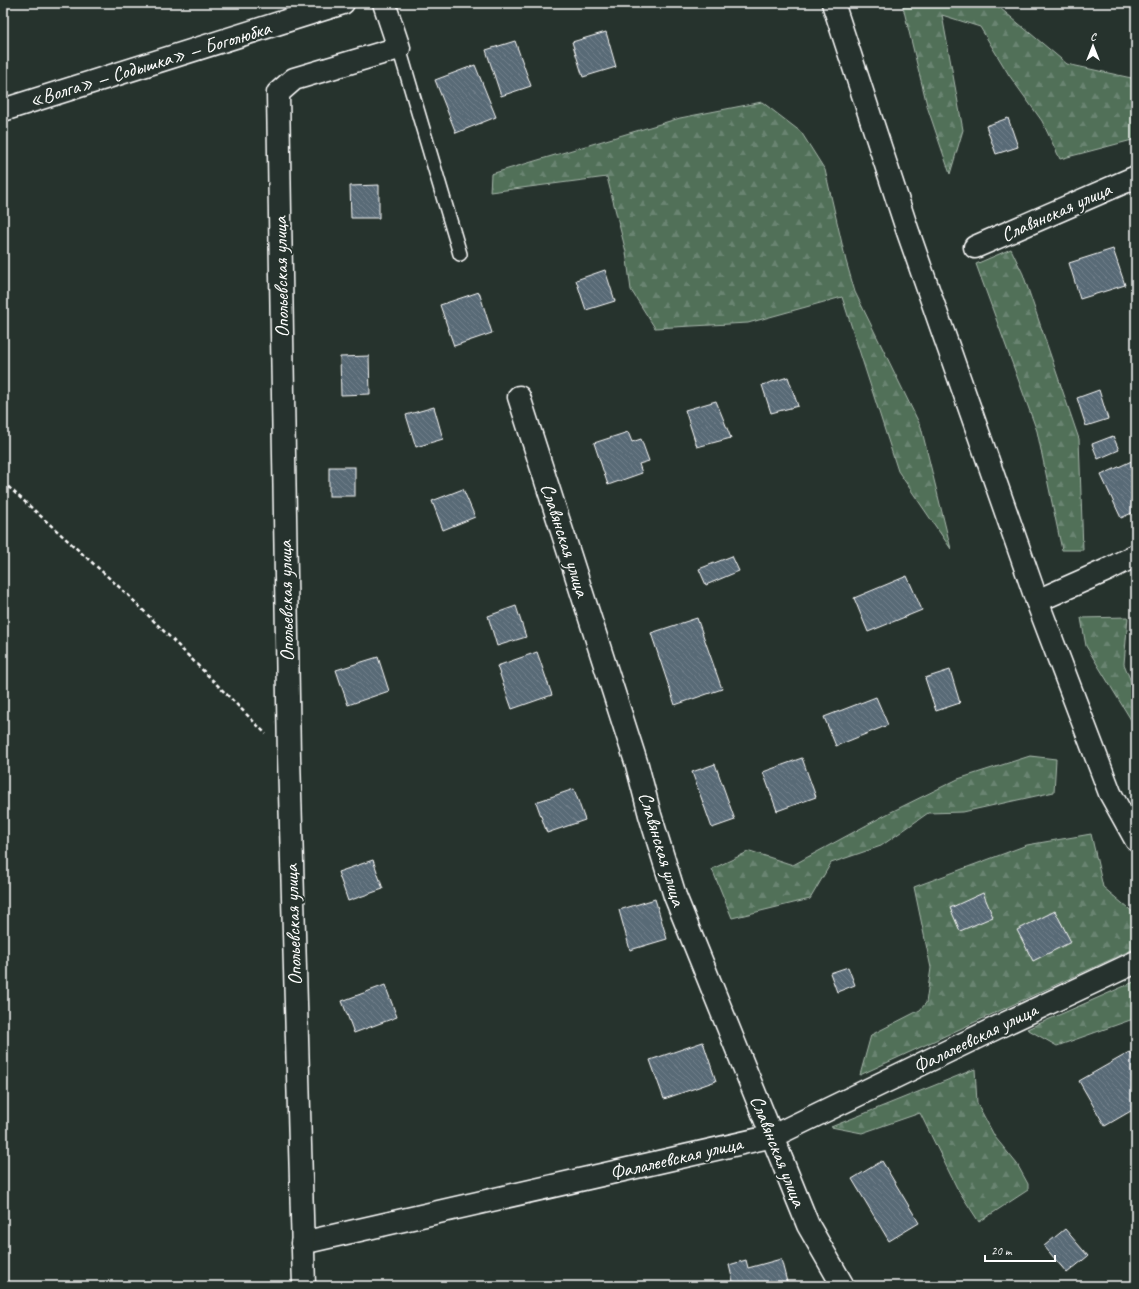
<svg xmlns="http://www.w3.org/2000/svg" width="1139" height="1289" font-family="Caveat,sans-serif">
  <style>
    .forest { fill: url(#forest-firs); stroke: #a8b8ac }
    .building { fill: url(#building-back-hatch); stroke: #fff }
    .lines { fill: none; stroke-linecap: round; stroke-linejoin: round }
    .service-casing { stroke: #fff; stroke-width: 16 }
    .minor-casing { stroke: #fff; stroke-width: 25 }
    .path { stroke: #fff; stroke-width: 2.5; stroke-dasharray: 4 3; stroke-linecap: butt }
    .service { stroke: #26332d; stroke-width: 13 }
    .minor { stroke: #26332d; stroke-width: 22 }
    .labels { text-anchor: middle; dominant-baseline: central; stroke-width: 4; stroke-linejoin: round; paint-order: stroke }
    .street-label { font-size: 20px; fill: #fff; stroke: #26332d }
  </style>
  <defs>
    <pattern id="forest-firs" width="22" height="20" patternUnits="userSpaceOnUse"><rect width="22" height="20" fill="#517059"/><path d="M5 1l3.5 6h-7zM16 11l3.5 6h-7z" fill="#6b8572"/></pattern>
    <pattern id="building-back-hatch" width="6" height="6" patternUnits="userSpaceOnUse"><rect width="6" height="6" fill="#596a76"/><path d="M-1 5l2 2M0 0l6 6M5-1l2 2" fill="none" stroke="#72808b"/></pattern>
  </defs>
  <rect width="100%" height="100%" fill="#26332d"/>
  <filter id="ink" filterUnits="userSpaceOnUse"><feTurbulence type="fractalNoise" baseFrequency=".025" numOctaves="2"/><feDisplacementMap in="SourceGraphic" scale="8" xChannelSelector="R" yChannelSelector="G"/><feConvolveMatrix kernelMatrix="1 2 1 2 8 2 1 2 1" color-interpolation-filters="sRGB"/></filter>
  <g filter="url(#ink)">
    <!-- forest -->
    <g class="forest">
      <path d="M902 3H994L1067 64 1136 79V139L1060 159 1042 121 1009 75 980 27 942 15 963 130 950 174 928 109Z"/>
      <path d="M762 102 801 132 825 170 846 261 855 292 921 427 951 549 898 471 842 297 748 323 655 328 631 290 626 252 607 177 490 192 491 174 680 118Z"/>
      <path d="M1011 249 1023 274 1079 439 1083 550H1062L1037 431 976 264Z"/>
      <path d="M1128 617 1124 664 1136 694V728L1086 646 1081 618Z"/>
      <path d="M1030 756 1056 759 1054 792 963 812 928 813 881 846 831 863 810 899 732 918 712 869 750 851 793 865 889 813 958 779Z"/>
      <path d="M1091 834 1103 887 1135 914 1136 917V948L860 1075 871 1035 920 1010 926 1003 931 968 914 887 1027 845Z"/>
      <path d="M1136 981V1018L1057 1046 1027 1029Z"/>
      <path d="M975 1069 977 1103 995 1137 1017 1164 1028 1184V1190L979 1222 957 1188 920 1113 862 1133 831 1127Z"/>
    </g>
    <!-- building -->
    <g class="building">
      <path d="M606 32 616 67 583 77 572 42Z"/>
      <path d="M515 41 531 86 501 96 486 50Z"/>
      <path d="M475 65 496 117 456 133 435 80Z"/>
      <path d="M1008 118 1018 147 996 154 986 126Z"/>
      <path d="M379 185V218H351L350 186Z"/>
      <path d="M1113 249 1125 285 1080 299 1069 263Z"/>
      <path d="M605 270 615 301 586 310 576 280Z"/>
      <path d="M479 292 492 333 454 346 440 305Z"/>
      <path d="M369 356 370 394 341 395 340 357Z"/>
      <path d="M788 377 798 406 771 413 762 385Z"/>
      <path d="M1099 390 1108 419 1086 426 1077 398Z"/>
      <path d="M716 401 731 438 697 447 685 410Z"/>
      <path d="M434 407 443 439 416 447 406 415Z"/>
      <path d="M628 432 632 442 641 439 649 461 639 464 642 473 608 485 594 443Z"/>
      <path d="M1113 436 1119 450 1098 459 1092 444Z"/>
      <path d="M1136 459V511L1121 518 1101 475Z"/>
      <rect x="329" y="467" width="26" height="29"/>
      <path d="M463 489 475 517 443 530 432 501Z"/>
      <path d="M732 556 739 571 706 585 699 569Z"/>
      <path d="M907 576 922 610 868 632 854 598Z"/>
      <path d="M516 606 526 637 497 646 488 616Z"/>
      <path d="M697 618 722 689 675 705 651 633Z"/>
      <path d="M537 652 552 695 512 709 497 666Z"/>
      <path d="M378 657 389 691 348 705 336 670Z"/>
      <path d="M950 670 960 703 936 711 925 678Z"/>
      <path d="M876 697 888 725 836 746 824 717Z"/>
      <path d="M802 758 816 797 777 811 763 772Z"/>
      <path d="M715 764 735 820 712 828 692 772Z"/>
      <path d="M574 789 585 820 547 833 536 802Z"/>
      <path d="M373 860 383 889 348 901 338 872Z"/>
      <path d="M983 893 993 917 960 931 950 908Z"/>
      <path d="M655 899 667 939 630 950 619 910Z"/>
      <path d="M1055 911 1071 942 1033 961 1017 930Z"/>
      <path d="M848 967 855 985 837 992 830 973Z"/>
      <path d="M385 985 397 1017 354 1033 342 1001Z"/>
      <path d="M703 1042 716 1081 664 1099 650 1060Z"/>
      <path d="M1130 1052 1136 1063V1108L1105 1126 1079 1081Z"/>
      <path d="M882 1161 919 1223 889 1241 852 1179Z"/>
      <path d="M1065 1229 1088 1256 1067 1273 1044 1246Z"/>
      <path d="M781 1259 788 1286H734L729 1265 746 1260 748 1268Z"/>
      <path d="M706 1282 707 1286H691Z"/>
    </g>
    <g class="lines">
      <defs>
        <path id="service" d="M399 48 460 254"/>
        <g id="minor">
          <path d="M833 3 907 229 1037 601 1110 793 1136 840"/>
          <path d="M3 110 343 3"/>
          <path d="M975 247 1136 177"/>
          <path d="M519 397 637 765 650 815 675 896 808 1225 843 1286"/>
          <path d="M1037 601 1107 570 1136 555"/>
          <path d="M302 1243 773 1136 1000 1026 1136 962"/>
          <path d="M304 1286 289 757 278 93 294 79 399 48 384 3"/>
        </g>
      </defs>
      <!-- service casing -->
      <use href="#service" class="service-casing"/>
      <!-- minor casing -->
      <use href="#minor" class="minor-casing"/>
      <!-- path -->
      <path class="path" d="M3 482 128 595 266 734"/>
      <!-- service -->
      <use href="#service" class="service"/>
      <!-- minor -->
      <use href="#minor" class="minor"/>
    </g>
  </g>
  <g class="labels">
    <!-- street labels -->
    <g class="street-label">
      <text transform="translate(150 64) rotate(-17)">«Волга» — Содышка» — Боголюбка</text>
      <text transform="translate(1056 212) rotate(-24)">Славянская улица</text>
      <text transform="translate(281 277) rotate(-91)">Опольевская улица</text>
      <text transform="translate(565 540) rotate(72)">Славянская улица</text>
      <text transform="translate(286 601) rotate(-91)">Опольевская улица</text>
      <text transform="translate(662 849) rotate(73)">Славянская улица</text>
      <text transform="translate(293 925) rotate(-92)">Опольевская улица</text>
      <text transform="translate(975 1038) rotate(-26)">Фалалеевская улица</text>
      <text transform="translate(778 1151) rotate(68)">Славянская улица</text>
      <text transform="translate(676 1158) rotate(-13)">Фалалеевская улица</text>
    </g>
  </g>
  <!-- margin -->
  <rect width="1139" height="1289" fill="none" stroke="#26332d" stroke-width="16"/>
  <rect x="8" y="8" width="1123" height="1273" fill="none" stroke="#fff" stroke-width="1.5" filter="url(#ink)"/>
  <!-- north arrow -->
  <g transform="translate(1093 46)" stroke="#26332d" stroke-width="3" paint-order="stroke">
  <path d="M0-3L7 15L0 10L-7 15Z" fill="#ffffff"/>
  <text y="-6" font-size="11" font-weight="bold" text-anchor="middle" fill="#ffffff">С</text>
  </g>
  <!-- scale -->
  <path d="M985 1255v6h70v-6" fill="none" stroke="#ffffff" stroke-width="2"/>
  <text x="991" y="1255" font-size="12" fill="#ffffff" stroke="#26332d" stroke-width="3" paint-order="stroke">20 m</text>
</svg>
